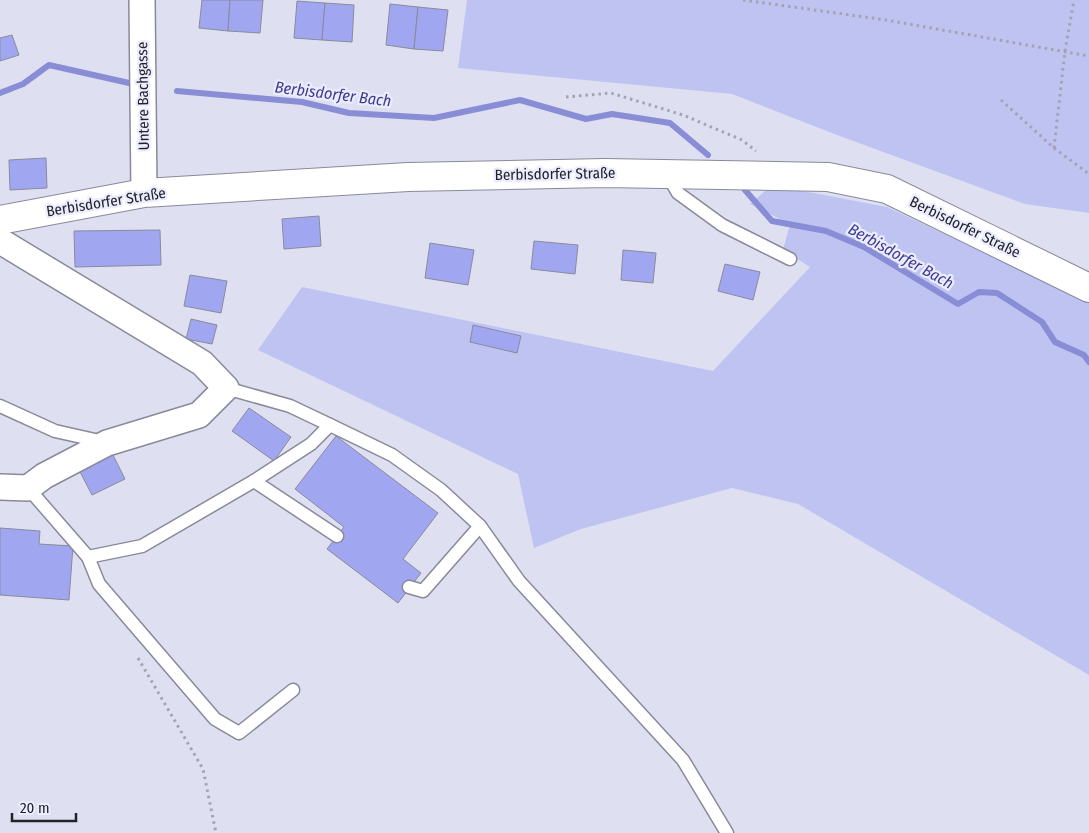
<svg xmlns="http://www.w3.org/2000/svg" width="1089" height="833" font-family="'Fira Sans Condensed',sans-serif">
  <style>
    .green { fill: #bfc3f2 }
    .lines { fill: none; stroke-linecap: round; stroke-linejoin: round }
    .stream { stroke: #898dd6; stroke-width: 6 }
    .building { fill: #a1a6f0; stroke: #898b9b }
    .lane-casing { stroke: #888a9a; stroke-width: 15 }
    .street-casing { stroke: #888a9a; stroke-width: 28 }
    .secondary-casing { stroke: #888a9a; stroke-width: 30 }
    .path { stroke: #a2a4b1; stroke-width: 3; stroke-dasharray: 2.5 4; stroke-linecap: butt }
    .lane { stroke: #fff; stroke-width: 12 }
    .street { stroke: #fff; stroke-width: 25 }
    .secondary { stroke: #fff; stroke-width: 28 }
    .labels { text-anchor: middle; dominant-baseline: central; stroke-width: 4.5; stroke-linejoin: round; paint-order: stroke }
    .street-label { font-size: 15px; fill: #222229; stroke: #ebedff }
    .water-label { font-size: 16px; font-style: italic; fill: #3f3a90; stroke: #ebedff }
  </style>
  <rect width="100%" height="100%" fill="#dee0f1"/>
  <!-- green -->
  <g class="green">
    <path d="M467 0H1089V213L1025 204 837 135 732 94 458 68Z"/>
    <path d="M772 185 887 207 1089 302V675L798 504 732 488 581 529 534 548 518 474 258 350 302 287 713 371 810 267 783 250 790 224 750 204Z"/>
  </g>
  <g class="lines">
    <!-- stream -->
    <g class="stream">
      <path d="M177 91 302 102 349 113 434 118 520 100 586 119 612 114 670 123 708 155"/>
      <path d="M0 93 23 84 49 65 129 83"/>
      <path d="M745 190 772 221 826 231 864 247 958 304 979 292 997 293 1042 322 1055 342 1084 355 1089 362"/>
    </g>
  </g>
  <!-- building -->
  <g class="building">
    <path d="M202 0H230L228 31 199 28Z"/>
    <path d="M230 0H263L260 33 228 31Z"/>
    <path d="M297 1 325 3 322 40 294 38Z"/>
    <path d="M325 3 354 5 352 42 322 40Z"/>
    <path d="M390 4 418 7 414 49 386 45Z"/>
    <path d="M418 7 448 10 443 51 414 49Z"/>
    <path d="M12 35 19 55 0 61V38Z"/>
    <path d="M46 158 47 188 10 190 9 160Z"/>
    <path d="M319 216 321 246 284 249 282 219Z"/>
    <path d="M160 230 161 265 75 267 74 231Z"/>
    <path d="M534 241 578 245 575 274 531 269Z"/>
    <path d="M430 243 474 250 468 285 425 278Z"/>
    <path d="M623 250 656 253 653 283 621 280Z"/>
    <path d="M725 264 760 272 753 300 718 291Z"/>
    <path d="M190 275 227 281 221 313 184 306Z"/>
    <path d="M191 319 217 325 212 344 186 339Z"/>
    <path d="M473 325 521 336 517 353 470 342Z"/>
    <path d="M249 408 291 437 274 461 232 431Z"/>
    <path d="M336 436 438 513 403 559 421 573 398 603 327 549 344 527 295 489Z"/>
    <path d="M110 449 125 479 92 495 77 466Z"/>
    <path d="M0 528 40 531 39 544 73 546 69 600 0 595Z"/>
  </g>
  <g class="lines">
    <defs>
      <g id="lane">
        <path d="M667 174 678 193 722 225 790 259"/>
        <path d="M226 388 290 406 330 425 392 455 441 490 480 526 519 581 683 760 727 833"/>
        <path d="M0 406 55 431 104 442"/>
        <path d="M254 481 337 536"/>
        <path d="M28 488 88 557 99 584 215 719 239 733 293 690"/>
        <path d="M88 557 142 546 254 481 311 444 330 425"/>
        <path d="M409 587 423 591 480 526"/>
      </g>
      <g id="street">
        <path d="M142 0 144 193"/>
        <path d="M0 241 202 363 226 388 199 415 107 443 44 476 28 488 0 487"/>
      </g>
      <path id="secondary" d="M0 220 144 193 408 177 605 173 828 177 887 189 1089 288"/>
    </defs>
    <!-- lane casing -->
    <use href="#lane" class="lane-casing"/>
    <!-- street casing -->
    <use href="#street" class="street-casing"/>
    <!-- secondary casing -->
    <use href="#secondary" class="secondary-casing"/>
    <!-- path -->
    <g class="path">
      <path d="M743 0 886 20 1089 56"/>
      <path d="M566 97 611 93 683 115 742 140 756 151"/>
      <path d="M1001 100 1054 148 1089 174"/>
      <path d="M1054 148 1065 51 1074 0"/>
      <path d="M138 658 203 769 216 833"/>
    </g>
    <!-- lane -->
    <use href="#lane" class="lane"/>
    <!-- street -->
    <use href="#street" class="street"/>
    <!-- secondary -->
    <use href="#secondary" class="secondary"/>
  </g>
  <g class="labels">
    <!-- street labels -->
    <g class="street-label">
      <text transform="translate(143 96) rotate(-91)">Untere Bachgasse</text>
      <text transform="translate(555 174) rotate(-1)">Berbisdorfer Straße</text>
      <text transform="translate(106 202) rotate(-9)">Berbisdorfer Straße</text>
      <text transform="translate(965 227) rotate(26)">Berbisdorfer Straße</text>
    </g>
    <!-- water labels -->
    <g class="water-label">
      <text transform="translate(333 94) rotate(7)">Berbisdorfer Bach</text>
      <text transform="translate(901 256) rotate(29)">Berbisdorfer Bach</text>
    </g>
  </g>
  <!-- scale -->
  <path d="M12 813v8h64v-8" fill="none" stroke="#222229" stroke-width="2.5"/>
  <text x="20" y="813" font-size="15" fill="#222229" stroke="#ebedff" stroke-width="4" paint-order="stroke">20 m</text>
</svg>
